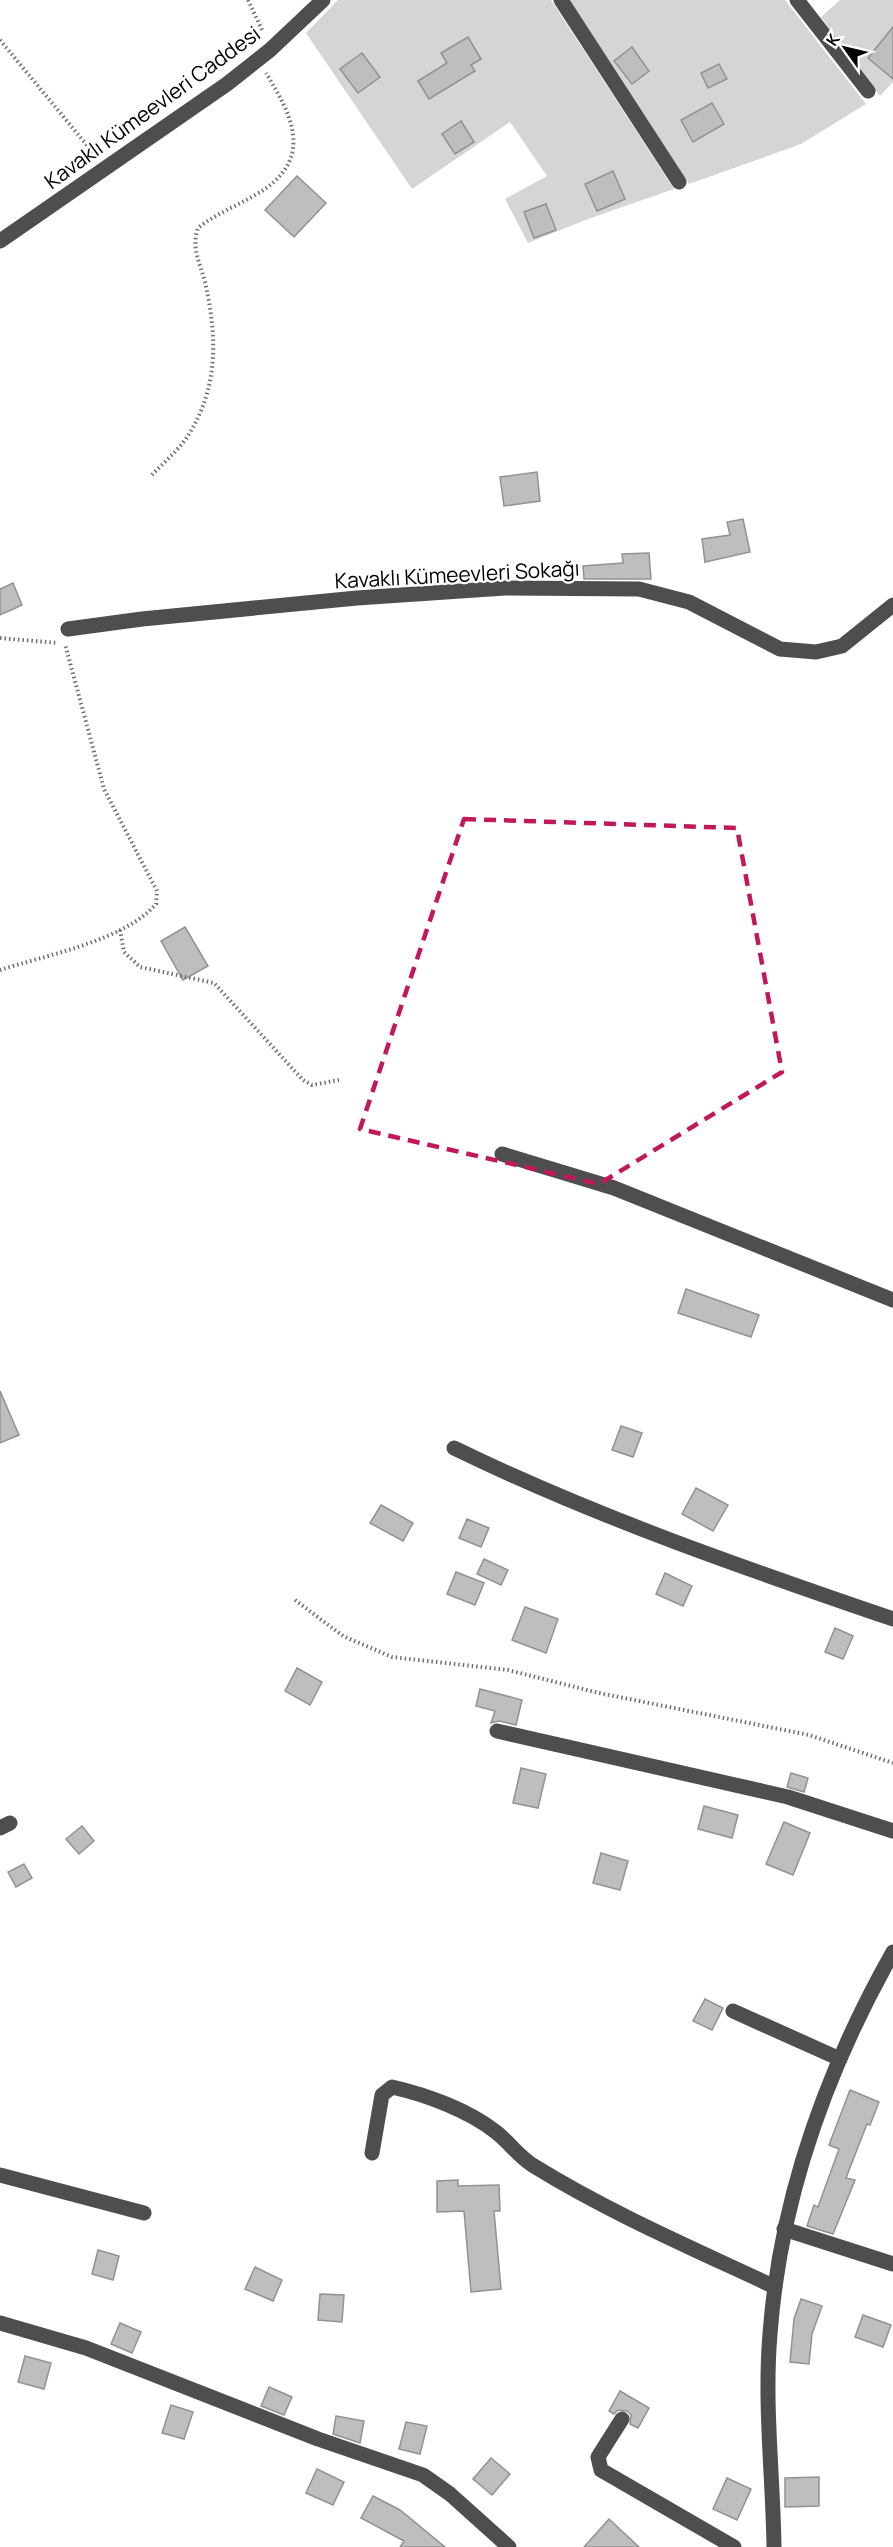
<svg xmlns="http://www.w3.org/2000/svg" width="893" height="2547" font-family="Manrope,sans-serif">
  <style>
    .green { fill: #d5d5d5 }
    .building { fill: #bebebe; stroke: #929292; stroke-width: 1.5 }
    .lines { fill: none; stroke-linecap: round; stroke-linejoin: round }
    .path { stroke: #707070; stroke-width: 4; stroke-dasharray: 1.5 3; stroke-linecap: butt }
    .minor { stroke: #4e4e4e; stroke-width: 15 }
    .marked { fill: none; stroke: #c2185b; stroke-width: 4.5; stroke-dasharray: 12 8; stroke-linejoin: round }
    .labels { text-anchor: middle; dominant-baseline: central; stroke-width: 4.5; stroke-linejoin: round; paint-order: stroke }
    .street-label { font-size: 21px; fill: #000; stroke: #fff }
  </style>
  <rect width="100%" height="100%" fill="#fff"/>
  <!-- green -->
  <g class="green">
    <path d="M338 0H551L674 189 588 219 528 243 505 199 547 176 510 122 412 189 306 33Z"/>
    <path d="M570 0H785L866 104 801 144 689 184Z"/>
    <path d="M840 0H893V82L880 96 821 17Z"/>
  </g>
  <!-- building -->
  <g class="building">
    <path d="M893 27V79L868 58Z"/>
    <path d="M468 37 481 59 471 65 475 71 429 99 418 81 447 63 441 53Z"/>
    <path d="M632 47 649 71 632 84 614 61Z"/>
    <path d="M362 53 380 77 358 93 340 69Z"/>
    <path d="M719 64 727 79 708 88 701 73Z"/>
    <path d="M712 103 724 124 693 142 681 120Z"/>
    <path d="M461 121 474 142 455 154 442 134Z"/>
    <path d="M613 171 625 199 597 211 585 184Z"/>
    <path d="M297 176 326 203 294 237 265 210Z"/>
    <path d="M546 204 556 230 534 238 524 212Z"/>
    <path d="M537 472 540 501 504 506 500 477Z"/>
    <path d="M743 519 750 552 705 562 702 539 730 535 727 522Z"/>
    <path d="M649 553 651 579H584L583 566 623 563 622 554Z"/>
    <path d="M13 583 22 605 0 615V589Z"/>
    <path d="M185 927 208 966 183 980 161 941Z"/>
    <path d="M686 1289 759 1315 751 1337 678 1313Z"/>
    <path d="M0 1391 19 1435 0 1443Z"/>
    <path d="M621 1426 642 1433 633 1457 612 1450Z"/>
    <path d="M696 1488 728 1505 713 1531 682 1514Z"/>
    <path d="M381 1505 413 1523 403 1541 370 1523Z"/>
    <path d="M467 1519 489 1528 481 1547 459 1538Z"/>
    <path d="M484 1559 508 1570 501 1585 477 1574Z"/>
    <path d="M456 1572 484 1583 475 1605 447 1594Z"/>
    <path d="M665 1573 692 1586 683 1606 656 1594Z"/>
    <path d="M525 1607 558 1619 546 1653 512 1640Z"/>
    <path d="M835 1628 853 1636 843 1659 825 1652Z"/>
    <path d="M297 1668 322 1682 310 1705 285 1691Z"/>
    <path d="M480 1689 522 1700 516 1725 499 1721 491 1723 495 1711 476 1706Z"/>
    <path d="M521 1768 546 1774 538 1808 513 1803Z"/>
    <path d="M791 1773 808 1778 804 1792 787 1787Z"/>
    <path d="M704 1806 738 1815 732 1838 698 1829Z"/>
    <path d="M784 1822 810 1833 793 1875 766 1864Z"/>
    <path d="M82 1826 94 1841 79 1854 66 1839Z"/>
    <path d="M601 1853 628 1861 620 1890 593 1883Z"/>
    <path d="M24 1864 32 1878 16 1887 8 1872Z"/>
    <path d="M705 1999 723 2008 712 2030 693 2021Z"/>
    <path d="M850 2090 879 2102 870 2125 867 2124 846 2178 855 2180 833 2234 807 2226 814 2205 818 2207 839 2149 829 2145Z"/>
    <path d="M458 2180V2186L499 2185 500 2211H494L501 2289 471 2292 464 2211 437 2212V2181Z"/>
    <path d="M98 2250 119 2256 113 2280 92 2274Z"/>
    <path d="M255 2267 282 2280 273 2301 245 2289Z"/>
    <path d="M320 2294 344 2295 342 2322 318 2320Z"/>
    <path d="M801 2299 822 2306 812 2334 809 2364 790 2362 794 2319Z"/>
    <path d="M863 2315 891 2325 883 2347 855 2337Z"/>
    <path d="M120 2323 141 2332 132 2353 111 2344Z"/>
    <path d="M25 2356 51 2363 44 2389 18 2382Z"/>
    <path d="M269 2387 292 2397 284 2415 261 2406Z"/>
    <path d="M620 2391 649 2408 638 2428 630 2424 631 2415 627 2411 618 2410 614 2414 609 2411Z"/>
    <path d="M171 2405 193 2412 184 2439 162 2433Z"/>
    <path d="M336 2416 364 2421 360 2443 333 2434Z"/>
    <path d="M406 2422 427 2426 420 2454 399 2449Z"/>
    <path d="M491 2458 510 2474 492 2495 473 2479Z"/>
    <path d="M317 2469 344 2482 333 2505 306 2493Z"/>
    <path d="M819 2477V2506L785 2507V2478Z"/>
    <path d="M727 2478 751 2489 737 2520 713 2509Z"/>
    <path d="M373 2496 400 2510 445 2547H400L404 2541 361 2518Z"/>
    <path d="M609 2519 639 2547H584Z"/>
  </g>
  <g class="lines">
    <!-- path -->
    <g class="path">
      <path d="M248 0 263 32"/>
      <path d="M0 40 95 155"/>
      <path d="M152 475C164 462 180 449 189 434 219 386 217 335 205 282 200 263 191 248 198 228 218 212 244 203 265 189 313 155 291 114 266 73"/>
      <path d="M0 638 58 643"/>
      <path d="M120 930 124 952 140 967 214 983 303 1080 312 1085 339 1080"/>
      <path d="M0 970C46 955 124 941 156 904L157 891 104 789 65 644"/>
      <path d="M295 1600 343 1636 392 1657 508 1670 599 1693 809 1735 893 1763"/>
    </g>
    <!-- minor -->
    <g class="minor">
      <path d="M561 0 679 182"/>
      <path d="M797 0 868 91"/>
      <path d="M0 241 227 84 270 50 323 0"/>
      <path d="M68 629 142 619 357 598 505 588 639 589 689 602 780 649 816 652 842 646 893 605"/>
      <path d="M502 1154 614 1188 893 1300"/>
      <path d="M454 1448C596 1517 744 1568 893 1619"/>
      <path d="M497 1731 788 1797 893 1831"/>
      <path d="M0 1828 10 1823"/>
      <path d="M733 2011 840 2059"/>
      <path d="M372 2153 382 2095 392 2087C427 2095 468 2110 496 2132 510 2143 519 2157 534 2166 610 2213 694 2249 775 2287"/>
      <path d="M0 2175 144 2213"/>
      <path d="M784 2229 893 2264"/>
      <path d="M0 2323 86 2348 318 2439 423 2475 450 2494 509 2547"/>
      <path d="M622 2419 598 2457 601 2470 734 2547"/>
      <path d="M774 2547C773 2476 764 2404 770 2334 780 2199 827 2069 893 1952"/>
    </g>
  </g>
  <!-- marked area -->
  <path class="marked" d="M464 819 737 828 782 1072 599 1184 360 1129Z"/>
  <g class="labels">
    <!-- street labels -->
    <g class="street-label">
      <text transform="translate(152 107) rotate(-36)">Kavaklı Kümeevleri Caddesi</text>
      <text transform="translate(457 574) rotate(-3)">Kavaklı Kümeevleri Sokağı</text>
    </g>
  </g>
  <!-- north arrow -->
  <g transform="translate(845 48) rotate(304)" stroke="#ffffff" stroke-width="4.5" paint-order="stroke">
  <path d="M0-4.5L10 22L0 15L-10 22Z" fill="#000000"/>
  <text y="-9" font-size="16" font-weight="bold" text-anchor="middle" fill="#000000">K</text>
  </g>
</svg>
